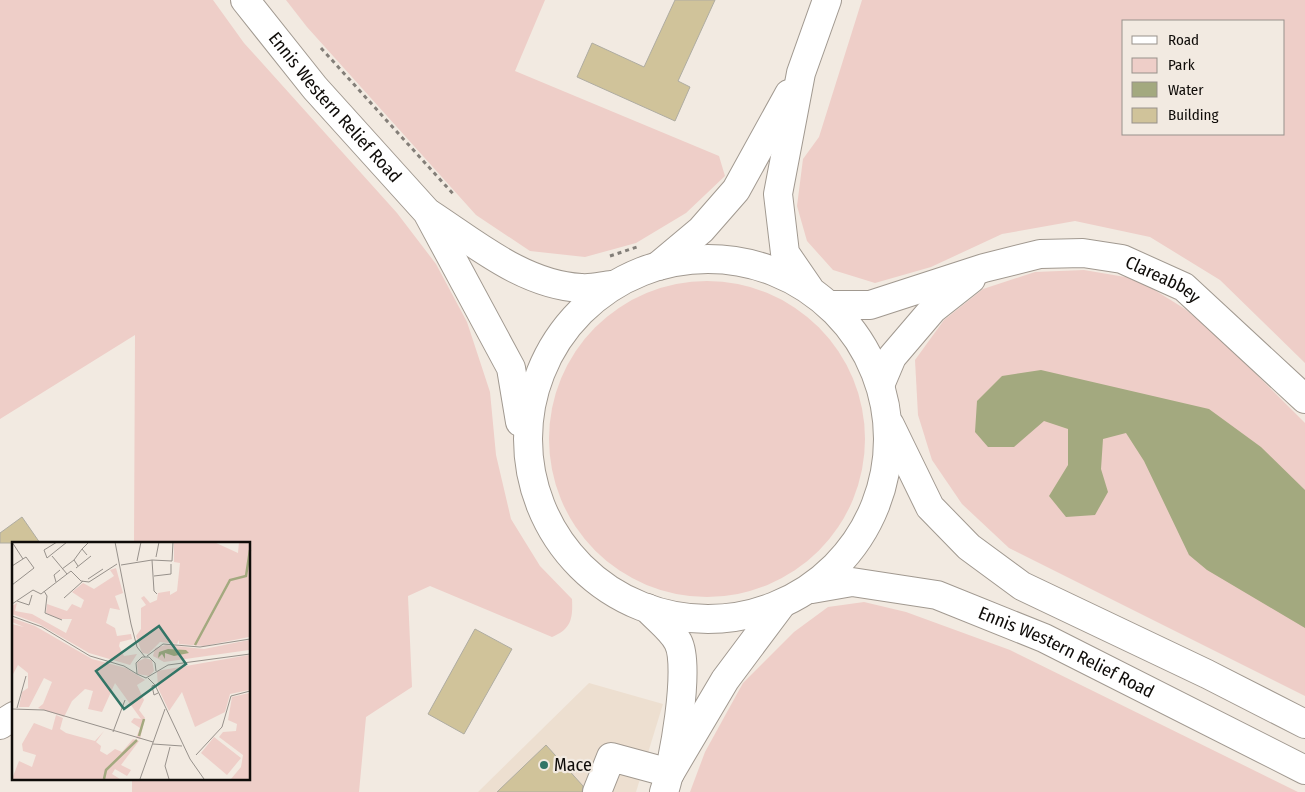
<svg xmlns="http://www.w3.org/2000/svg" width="1305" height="792" font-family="'Fira Sans Condensed',sans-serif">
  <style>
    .built { fill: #eddfd0 }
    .green { fill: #eecec8; fill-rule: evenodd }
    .water { fill: #a3a97f }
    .building { fill: #d0c39a; stroke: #afaca1 }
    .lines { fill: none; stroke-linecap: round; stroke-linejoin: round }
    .minor-casing { stroke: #a19990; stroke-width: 30 }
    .major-casing { stroke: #a19990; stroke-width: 30 }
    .path { stroke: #837e78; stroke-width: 3; stroke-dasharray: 4 4; stroke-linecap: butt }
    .minor { stroke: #fff; stroke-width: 28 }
    .major { stroke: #fff; stroke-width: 28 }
    .poi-dot { fill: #327566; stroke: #f2eae1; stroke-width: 2 }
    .labels { text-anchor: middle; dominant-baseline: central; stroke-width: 4.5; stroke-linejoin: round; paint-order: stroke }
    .street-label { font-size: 18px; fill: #0f0c09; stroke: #f2eae1 }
    .poi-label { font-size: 18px; fill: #0f0c09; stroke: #f2eae1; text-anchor: start }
    .inset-river { fill: none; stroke: #a3a97f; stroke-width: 2.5 }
    .inset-road { fill: none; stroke: #97918b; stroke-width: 1 }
    .view { fill: #327566; fill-opacity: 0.15; stroke: #327566; stroke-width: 2.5 }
    .inset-edge { fill: none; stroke: #0f0c09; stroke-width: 2.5 }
  </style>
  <rect width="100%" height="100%" fill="#f2eae1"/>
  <!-- built -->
  <path class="built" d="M589 683 663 704 636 792H478Z"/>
  <!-- green -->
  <g class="green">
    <path d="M0 0H213L244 43 397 213 436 264 467 322 490 392 496 455 511 519 540 566 572 599C573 619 571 629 552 637L430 586 408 596 412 687 366 717 359 792H132V778H249V543H134L135 335 0 419Z"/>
    <path d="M286 0H545L515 71 719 156 725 176 686 213 636 243 585 257 530 251 476 215 307 27Z"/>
    <path d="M862 0H1305V363L1220 280 1150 237 1075 221 1002 234 931 267 875 283 833 270 807 241 797 206 803 159 819 137ZM1124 21H1284V134H1124Z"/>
    <path d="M1084 270 1137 279 1185 309 1219 337 1305 423V696L1009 548 962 504 932 460 918 415 915 360 944 320 983 289 1035 272Z"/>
    <circle cx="707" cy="439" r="158"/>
    <path d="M864 602 906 612 1010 650 1298 792H690L705 752 743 683 794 632 828 607Z"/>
  </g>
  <!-- water -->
  <path class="water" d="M1041 370 1209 409 1261 447 1305 490V628L1207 570 1189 555 1144 461 1126 433 1103 439 1101 469 1108 492 1095 515 1066 517 1049 496 1068 465V429L1044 421 1014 447H988L975 432 977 401 1002 376Z"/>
  <!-- building -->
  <g class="building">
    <path d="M675 0H715L678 81 690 87 675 121 577 77 592 43 644 67Z"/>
    <path d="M22 517 40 543H0V533Z"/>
    <path d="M475 629 512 649 464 734 428 714Z"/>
    <path d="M546 745 583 786 582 792H497Z"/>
  </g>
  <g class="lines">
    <defs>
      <g id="minor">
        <path id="s1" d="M832 305H870L984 268 1040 254 1083 253 1122 259 1184 287 1305 399"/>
        <path d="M881 383 892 357 933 309 971 279"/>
        <path d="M0 725 14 716"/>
        <path d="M597 792 611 757 670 773"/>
      </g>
      <g id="major">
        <path id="s2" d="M245 0 315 88 427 212 511 368 520 422"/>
        <path d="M430 214C476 244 524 285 581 288 591 289 602 286 612 285"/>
        <circle cx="708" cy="439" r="180"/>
        <path d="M658 266 701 230 736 190 789 94"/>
        <path d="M809 288 785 253 778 194 801 73 827 0"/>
        <path d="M890 425 930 507 969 547 1022 586 1207 674 1305 724"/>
        <path id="s3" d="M812 589 852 582 937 595 1044 638 1305 770"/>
        <path d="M647 608C656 618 672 630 678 642 691 666 673 765 664 792"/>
        <path d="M670 773 725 680 781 605"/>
      </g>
    </defs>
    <!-- minor casing -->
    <use href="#minor" class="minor-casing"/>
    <!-- major casing -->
    <use href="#major" class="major-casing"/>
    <!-- path -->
    <g class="path">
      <path d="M321 48 455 196"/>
      <path d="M610 256 637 247"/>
    </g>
    <!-- minor -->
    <use href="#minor" class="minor"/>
    <!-- major -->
    <use href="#major" class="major"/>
  </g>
  <!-- markers -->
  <circle class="poi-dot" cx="544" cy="765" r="5"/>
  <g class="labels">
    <!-- street labels -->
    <g class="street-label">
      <text stroke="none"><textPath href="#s2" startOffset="140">Ennis Western Relief Road</textPath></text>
      <text stroke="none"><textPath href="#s1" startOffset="344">Clareabbey</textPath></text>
      <text stroke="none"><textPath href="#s3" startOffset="268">Ennis Western Relief Road</textPath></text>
    </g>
    <!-- poi labels -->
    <g class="poi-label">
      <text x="554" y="765">Mace</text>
    </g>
  </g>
  <!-- overview -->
  <g transform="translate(12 542)">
    <rect width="238" height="238" fill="#f2eae1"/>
    <path d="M162 0H202L226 11 227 0H237V95L192 104 167 102V98L165 102 148 100 136 112 130 111 124 94 129 87V66L134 63 129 56 132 54 138 61 145 58 146 51 158 49V53L165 49 168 21 162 20ZM104 26 111 51 103 54 108 68 98 66 94 81 103 86 105 94 119 92 120 97 108 100 107 104 112 114 125 112 118 123 77 111 27 82 0 72V64L5 61 3 69 20 72 54 91 60 77H48L34 71 35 62 55 69 60 62 69 66 72 58 60 50 71 41 82 47 102 34 98 28ZM0 76 23 84 80 117 114 126 133 138 125 143 132 158 127 168 133 176 128 197 124 196 128 186 119 180 122 176 129 177 103 141 90 170 76 167 81 149 73 147 60 159 52 175 26 166 31 162 40 140 32 136 17 165H7L10 150 16 146V131L6 123 0 134V82L12 85 0 80ZM237 98V108L152 120 141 114 143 106 154 103 192 107ZM237 113V148L218 152 213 170 183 185 170 150 157 169 146 146 145 129ZM133 116 140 118 142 129 137 134 126 132 125 120ZM237 151V237H219L229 225 231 213 207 195 211 190 224 189 225 182 216 178 220 155ZM44 173 51 176 48 187 54 191 83 199 92 189 84 200 89 204 88 209 95 213 103 207 110 210 121 197 127 199 109 223 119 228 115 234 103 227 100 232 108 237H0L7 219 20 225 24 213 11 209 10 202 22 181 40 188ZM202 195 229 216 215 233 189 211Z" fill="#eecec8"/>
    <path d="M156 107 174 108 177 111 162 114 153 111V117L150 112 146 116 147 110Z" fill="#a3a97f"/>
    <path class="inset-river" d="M183 103 218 38 234 34 238 8M127 194 132 177M92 237 94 228 125 198"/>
    <path class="inset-road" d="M0 0 11 17M45 0 32 8 35 16 55 0M103 0 119 82 125 105 133 115M75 13 70 7 77 0H82M40 14 55 32M144 15 147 0M140 18 160 19 161 0M125 19 129 0M109 23 140 18 142 49 145 52M0 24 14 15 22 26 0 43M66 24 62 18 70 7M64 26 79 14M50 27 62 18M142 34 159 32V22M76 37 91 27M44 40 42 33 48 28M32 49 35 54 33 71 50 78M52 56 71 39M5 59 17 63 20 53M0 62 21 48 29 52 59 29 69 39 77 40 105 22M0 74 30 85 78 114 112 124 125 132M135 114 151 102 188 105 238 97M144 129 143 121 137 115H130L124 121 125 132 134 136 156 123 238 112M136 136 143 143 178 217 192 237M143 143 140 144 142 153 146 151M5 166 14 134M0 167 32 168 141 200M101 190 113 158M141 202 170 204M184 213 210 185 219 154 238 149M128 237 153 167M157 237 153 224 158 205"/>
    <path class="view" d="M147 84 174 122 112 167 84 129Z"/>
    <rect width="238" height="238" class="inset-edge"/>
  </g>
  <!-- legend -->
  <rect x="1122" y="20" width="162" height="115" fill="#f2eae1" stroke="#97918b"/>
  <rect x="1132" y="36" width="25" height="8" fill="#ffffff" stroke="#97918b"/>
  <text x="1168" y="45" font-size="15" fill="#0f0c09">Road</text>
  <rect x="1132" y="58" width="25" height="15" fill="#eecec8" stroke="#97918b"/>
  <text x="1168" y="70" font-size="15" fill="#0f0c09">Park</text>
  <rect x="1132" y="82" width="25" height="15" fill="#a3a97f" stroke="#97918b"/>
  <text x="1168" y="95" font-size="15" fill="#0f0c09">Water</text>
  <rect x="1132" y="108" width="25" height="15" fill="#d0c39a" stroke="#97918b"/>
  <text x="1168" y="120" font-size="15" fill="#0f0c09">Building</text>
</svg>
